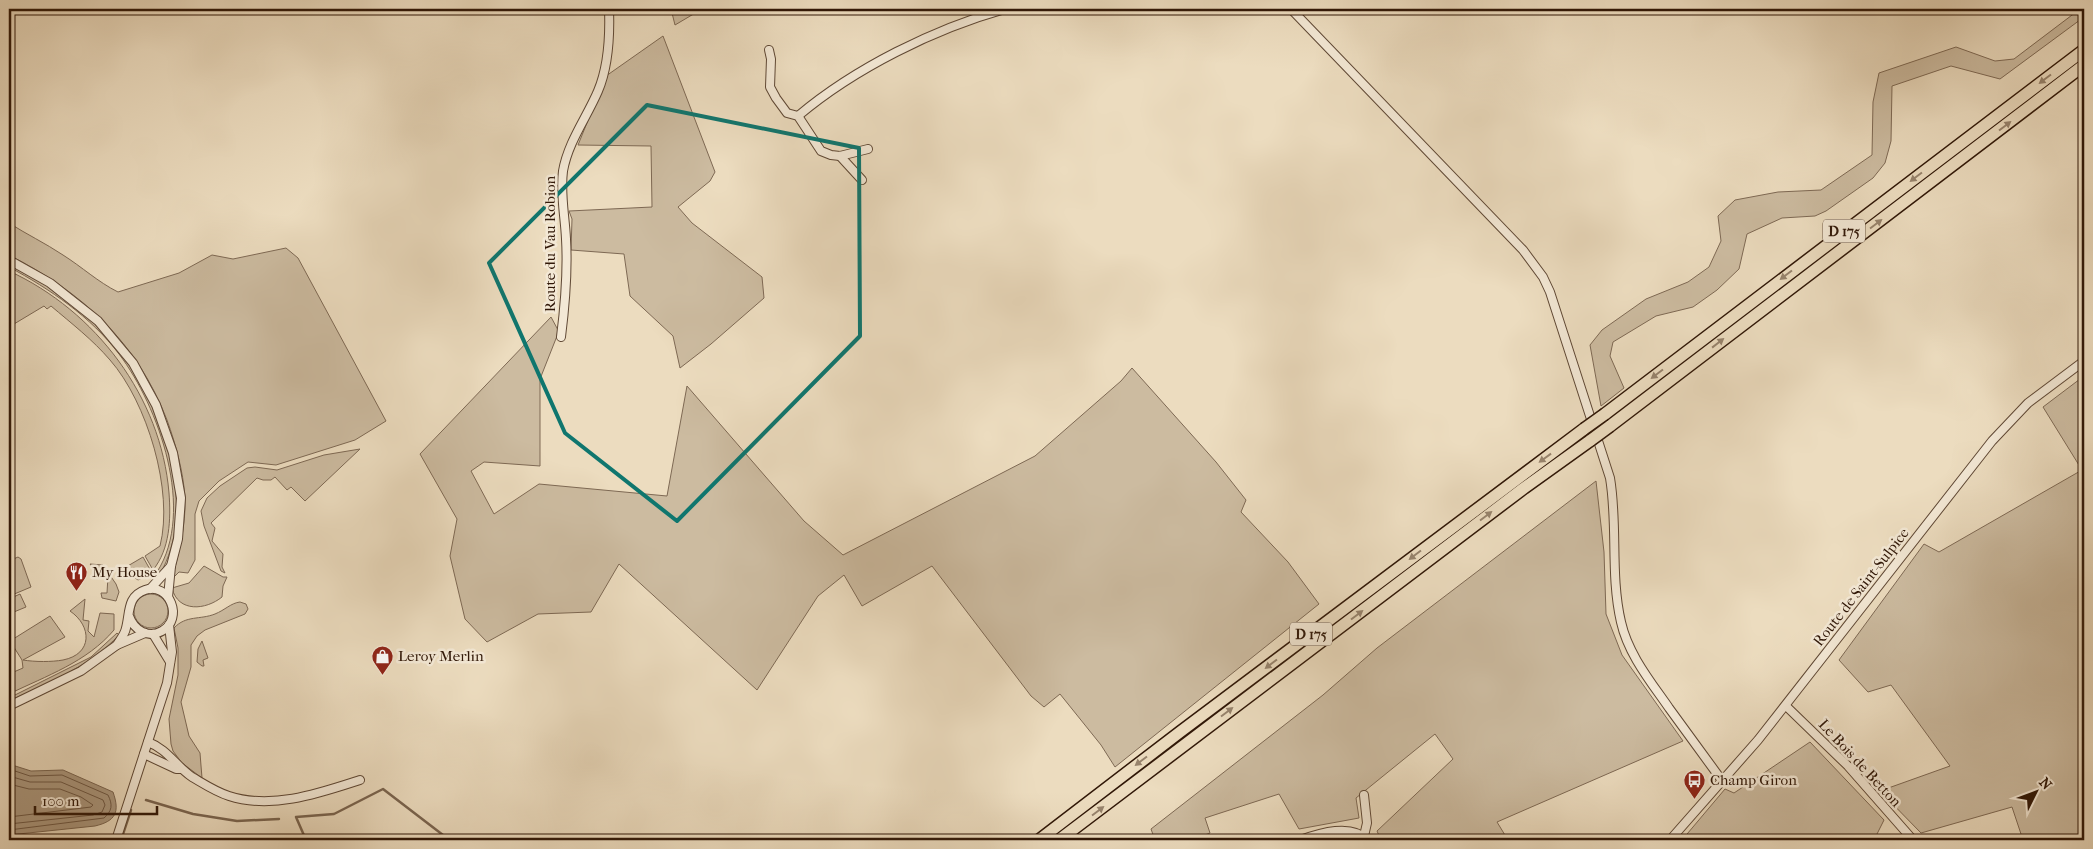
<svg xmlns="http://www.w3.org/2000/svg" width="2093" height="849" font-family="'IM FELL French Canon',serif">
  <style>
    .green { fill: #ccbba0; stroke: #7e6954 }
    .water { fill: #ac9980; stroke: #7a6550 }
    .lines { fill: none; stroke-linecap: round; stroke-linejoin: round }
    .shore { stroke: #6e5844; stroke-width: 1 }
    .stream { stroke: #7a6550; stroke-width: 2.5 }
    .minor-casing { stroke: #5f4835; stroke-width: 10 }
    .highway-casing { stroke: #301707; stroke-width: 14 }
    .minor { stroke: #f3e8d5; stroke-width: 8 }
    .highway { stroke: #ecdcbf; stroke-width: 11 }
    .highway-bridge-casing { stroke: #301707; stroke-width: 14; stroke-linecap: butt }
    .highway-bridge { stroke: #ecdcbf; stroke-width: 11 }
    .oneway { fill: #97836c }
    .marked { fill: none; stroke: #0f766e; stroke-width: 4; stroke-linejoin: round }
    .labels { text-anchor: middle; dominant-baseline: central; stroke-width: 5; stroke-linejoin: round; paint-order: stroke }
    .shield { fill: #f3e8d5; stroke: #6a5645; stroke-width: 1 }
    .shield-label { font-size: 14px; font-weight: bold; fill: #301707 }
    .street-label { font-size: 15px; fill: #301707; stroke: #f3e8d5 }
    .poi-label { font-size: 15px; fill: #301707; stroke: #f3e8d5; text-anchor: start }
  </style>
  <rect width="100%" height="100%" fill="#ecdcbf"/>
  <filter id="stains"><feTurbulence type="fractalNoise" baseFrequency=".004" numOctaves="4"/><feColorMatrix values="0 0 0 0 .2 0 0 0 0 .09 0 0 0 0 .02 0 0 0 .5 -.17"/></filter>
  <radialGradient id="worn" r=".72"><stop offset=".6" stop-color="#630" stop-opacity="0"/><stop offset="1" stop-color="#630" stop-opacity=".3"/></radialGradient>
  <!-- green -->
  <g class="green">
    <path d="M671 9H702L675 25Z"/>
    <path d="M2080 9H2084V17L2000 79 1951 66 1892 86 1891 141 1885 163 1873 178 1826 211 1815 216 1782 218 1747 234 1739 269 1717 290 1693 307 1656 316 1613 342 1610 356 1624 388 1601 406 1590 345 1602 330 1646 299 1688 282 1709 267 1721 241 1718 216 1735 200 1778 192 1821 190 1872 155 1873 102 1879 73 1956 47 1995 61 2014 59Z"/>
    <path d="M663 36 715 172 710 181 678 207 692 223 762 277 764 298 711 344 680 368 673 336 630 296 624 254 571 250 572 219 569 211 652 207 651 146 578 145 606 76Z"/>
    <path d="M9 223C26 234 45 243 63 255 82 267 98 282 118 292L179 273 212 255 233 259 286 248 298 258 386 421 355 440 276 465 248 462 219 481 199 501 195 514V560L188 573 179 572 172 579C179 552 186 526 185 497 183 471 176 445 167 420 137 342 82 292 9 255Z"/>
    <path d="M9 265C51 282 100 321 126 359 165 416 197 510 160 574L157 572C196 511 159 407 119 354 91 317 50 289 9 267Z"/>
    <path d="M9 271C96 311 161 397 169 493 171 519 170 549 153 570L145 556 160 546C174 491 147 402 110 360 93 340 71 323 51 306L47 309 44 306 9 327Z"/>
    <path d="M551 317 558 330 557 336 540 379V466L484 462 471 471 494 514 539 484 667 496 687 386 804 521 843 555 1035 456 1121 381 1132 368 1216 462 1246 500 1241 512 1288 562 1319 604 1115 767 1101 745 1060 694 1044 707 1031 696 932 566 862 606 844 575 818 596 757 690 619 564 591 612 538 614 487 642 465 619 450 556 457 519 420 454Z"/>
    <path d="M2084 376V833L2060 840H2023L2012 807 1921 833 1880 791 1950 766 1891 685 1868 692 1839 660 1924 544 1939 552 2082 470 2043 407Z"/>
    <path d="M360 449 305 501 291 487 287 490 275 477 271 480H263L257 478 211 523 215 528 212 541 223 554 222 567 225 573 221 571 204 526 201 511 207 498 220 486 247 468 255 467 277 470 324 455Z"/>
    <path d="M1596 481 1604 552 1606 614 1622 655 1683 741 1497 822 1508 840H1381L1377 831 1453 759 1435 734 1356 798 1359 818 1299 829 1279 794 1205 818 1210 833 1192 840H1155L1151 829 1323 695 1377 648Z"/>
    <path d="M18 557 21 559 31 587 12 595 9 588V561Z"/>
    <path d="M143 557 152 573 138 580 134 577 138 572 135 569 131 573 126 567Z"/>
    <path d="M90 564 103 565 116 584 119 592 116 601 102 598 101 593H107L108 576 100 567 95 570Z"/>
    <path d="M204 566 223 577H227L223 586 222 597C206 610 178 613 172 588L189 583Z"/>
    <circle cx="151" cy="611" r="17"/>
    <path d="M20 594 26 607 9 614V599Z"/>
    <path d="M85 599 83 620 89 621 88 631 94 637 100 613 114 614V630C87 662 46 676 9 694V674L23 668 22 660 10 641 50 616 65 637 23 660C35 662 52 662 63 660 93 654 92 626 70 611Z"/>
    <path d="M240 602 246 604 248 609 245 614 205 630 197 636 191 645V667L181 702 189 736 200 753 202 778 182 763 173 751 171 744 169 719 178 675V648L174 628C186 615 200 620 215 614 225 610 231 603 240 602Z"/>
    <path d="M117 633 119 635C89 667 48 683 9 701V698L91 657Z"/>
    <path d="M202 641 208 658 203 660 204 666H202L197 662 198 649Z"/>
    <path d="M1810 742 1884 820 1874 840H1682L1725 789 1734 793Z"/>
  </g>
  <!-- water -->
  <path class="water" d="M9 764 31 771 63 770 113 792C120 812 116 821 95 826L9 835Z"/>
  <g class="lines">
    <!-- shore -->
    <g class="shore">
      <path d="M9 769 30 776 62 775 108 795C113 805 112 811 104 818L9 830"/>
      <path d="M9 776 30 782H61L103 800 105 805 102 812 93 815 9 824"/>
      <path d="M9 784 29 789H60L81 797 93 805 91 807 9 817"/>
    </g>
    <!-- stream -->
    <g class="stream">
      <path d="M146 800 193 814 237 821 279 819"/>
      <path d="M121 840 131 810"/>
      <path d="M306 840 296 817 334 814 383 789 443 835"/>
    </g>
    <defs>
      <g id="minor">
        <path d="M1291 9 1523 250 1543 277 1550 292 1610 478C1618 525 1610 575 1621 622 1628 654 1651 682 1669 708 1687 733 1705 757 1723 782"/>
        <path d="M769 50 771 59 770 87 776 98 787 113 798 116 821 151 831 155 840 156 868 149"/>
        <path d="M798 116C855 68 934 29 1005 9"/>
        <path d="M840 156 862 180"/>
        <path d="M9 260 50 283 98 321 133 363 156 405 173 453 181 498 178 539 171 566 168 597"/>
        <path d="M561 337C565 305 568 272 566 239 565 216 560 194 563 171 568 142 587 117 598 91 609 65 610 36 609 9"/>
        <path d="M150 589 171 566"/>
        <path d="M153 634 170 662"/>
        <path d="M117 645C120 640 125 634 126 628 130 613 127 596 145 590 170 582 184 619 162 631 148 639 134 630 129 616"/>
        <path d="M9 706 81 671 117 645 145 633"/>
        <path d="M1786 706 1848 766 1913 840"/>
        <path d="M148 742C167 749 176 766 192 777 204 784 216 792 229 796 272 810 320 793 360 780"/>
        <path d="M144 754 176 769H181"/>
        <path d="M1364 836 1367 823 1364 795"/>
        <path d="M116 840 167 683 172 652 169 625"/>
        <path d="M1300 840C1320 833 1351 823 1368 840"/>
        <path d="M1670 840 1758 740 1992 441 2028 403 2084 361"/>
      </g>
      <g id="highway">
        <path d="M1605 414 2084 50"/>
        <path d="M1610 426 2084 65"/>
        <path d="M1039 840 1180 732 1584 429"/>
        <path d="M1059 840 1524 488 1591 440"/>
      </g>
    </defs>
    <!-- minor casing -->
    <use href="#minor" class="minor-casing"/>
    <!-- highway casing -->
    <use href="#highway" class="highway-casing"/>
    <!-- minor -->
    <use href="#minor" class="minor"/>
    <!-- highway -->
    <use href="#highway" class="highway"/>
    <defs>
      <g id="highway-bridge">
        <path d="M1584 429 1605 414"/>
        <path d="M1591 440 1610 426"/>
      </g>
    </defs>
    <!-- highway-bridge casing -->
    <use href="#highway-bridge" class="highway-bridge-casing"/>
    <!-- highway-bridge -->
    <use href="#highway-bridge" class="highway-bridge"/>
  </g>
  <!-- one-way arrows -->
  <defs><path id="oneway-solid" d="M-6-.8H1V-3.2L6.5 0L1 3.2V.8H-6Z" transform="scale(1.25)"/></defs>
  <g class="oneway">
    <use href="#oneway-solid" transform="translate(2045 79) rotate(143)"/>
    <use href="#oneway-solid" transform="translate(2005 126) rotate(-37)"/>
    <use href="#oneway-solid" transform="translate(1916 177) rotate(143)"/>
    <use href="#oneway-solid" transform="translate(1876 224) rotate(-37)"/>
    <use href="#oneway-solid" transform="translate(1786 275) rotate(143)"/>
    <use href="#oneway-solid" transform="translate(1718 343) rotate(-38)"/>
    <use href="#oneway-solid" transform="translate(1657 374) rotate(143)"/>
    <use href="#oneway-solid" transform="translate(1545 458) rotate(144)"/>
    <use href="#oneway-solid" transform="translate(1486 516) rotate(-37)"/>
    <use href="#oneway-solid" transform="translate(1415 555) rotate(143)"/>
    <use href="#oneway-solid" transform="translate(1357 615) rotate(-37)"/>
    <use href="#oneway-solid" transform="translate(1271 664) rotate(143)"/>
    <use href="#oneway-solid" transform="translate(1227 712) rotate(-37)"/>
    <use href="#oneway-solid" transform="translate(1141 761) rotate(143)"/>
    <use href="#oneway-solid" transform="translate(1098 811) rotate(-37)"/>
  </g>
  <!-- marked area -->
  <path class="marked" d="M647 105 859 148 860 336 677 521 565 433 489 263Z"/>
  <!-- icons -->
  <defs>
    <symbol id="restaurant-pin" viewBox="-11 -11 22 30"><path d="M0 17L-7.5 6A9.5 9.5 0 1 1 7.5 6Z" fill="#8f2418" stroke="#f3e8d5"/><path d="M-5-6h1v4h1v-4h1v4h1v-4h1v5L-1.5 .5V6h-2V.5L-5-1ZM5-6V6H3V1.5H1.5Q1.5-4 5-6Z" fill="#fff"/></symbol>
    <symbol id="shop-pin" viewBox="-11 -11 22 30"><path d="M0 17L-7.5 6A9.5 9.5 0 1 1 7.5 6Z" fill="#8f2418" stroke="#f3e8d5"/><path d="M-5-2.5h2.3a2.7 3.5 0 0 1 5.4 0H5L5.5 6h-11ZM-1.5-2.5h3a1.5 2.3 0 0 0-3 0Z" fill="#fff"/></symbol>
    <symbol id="bus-pin" viewBox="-11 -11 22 30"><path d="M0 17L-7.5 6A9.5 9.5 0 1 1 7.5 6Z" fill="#8f2418" stroke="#f3e8d5"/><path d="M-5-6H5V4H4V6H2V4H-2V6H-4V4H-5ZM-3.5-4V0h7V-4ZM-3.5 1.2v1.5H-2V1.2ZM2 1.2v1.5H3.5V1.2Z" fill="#fff"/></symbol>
  </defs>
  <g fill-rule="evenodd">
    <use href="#restaurant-pin" x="64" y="560" width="25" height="34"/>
    <use href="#shop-pin" x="370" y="644" width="25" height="34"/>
    <use href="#bus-pin" x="1682" y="768" width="25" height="34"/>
  </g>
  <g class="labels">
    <!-- shield labels -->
    <g class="shield">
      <rect x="1823" y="219.5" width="42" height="23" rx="4"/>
      <rect x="1290" y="622.5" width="42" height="23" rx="4"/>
    </g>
    <g class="shield-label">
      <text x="1844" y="231">D 175</text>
      <text x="1311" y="634">D 175</text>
    </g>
    <!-- street labels -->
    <g class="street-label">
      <text transform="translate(550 244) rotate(-90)">Route du Vau Robion</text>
      <text transform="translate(1861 587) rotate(-52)">Route de Saint-Sulpice</text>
      <text transform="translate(1860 763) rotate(47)">Le Bois de Betton</text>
    </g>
    <!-- poi labels -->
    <g class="poi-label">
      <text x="92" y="572">My House</text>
      <text x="398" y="656">Leroy Merlin</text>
      <text x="1710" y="780">Champ Giron</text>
    </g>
  </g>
  <!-- margin -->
  <rect width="2093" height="849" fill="none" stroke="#ecdcbf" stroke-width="30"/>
  <rect x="10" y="10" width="2073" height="829" fill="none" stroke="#301707" stroke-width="2.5"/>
  <rect x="15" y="15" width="2063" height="819" fill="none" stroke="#301707"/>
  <!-- north arrow -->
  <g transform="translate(2036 792) rotate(48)" stroke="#f3e8d5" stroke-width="4" paint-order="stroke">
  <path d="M0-4L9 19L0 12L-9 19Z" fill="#301707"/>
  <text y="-8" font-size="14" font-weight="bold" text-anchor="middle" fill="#301707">N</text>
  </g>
  <!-- scale -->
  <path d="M35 806v8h122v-8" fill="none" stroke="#301707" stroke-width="2.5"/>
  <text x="42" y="806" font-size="15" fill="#301707" stroke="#f3e8d5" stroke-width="4" paint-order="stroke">100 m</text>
  <rect width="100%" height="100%" filter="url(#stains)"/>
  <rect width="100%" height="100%" fill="url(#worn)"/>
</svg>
